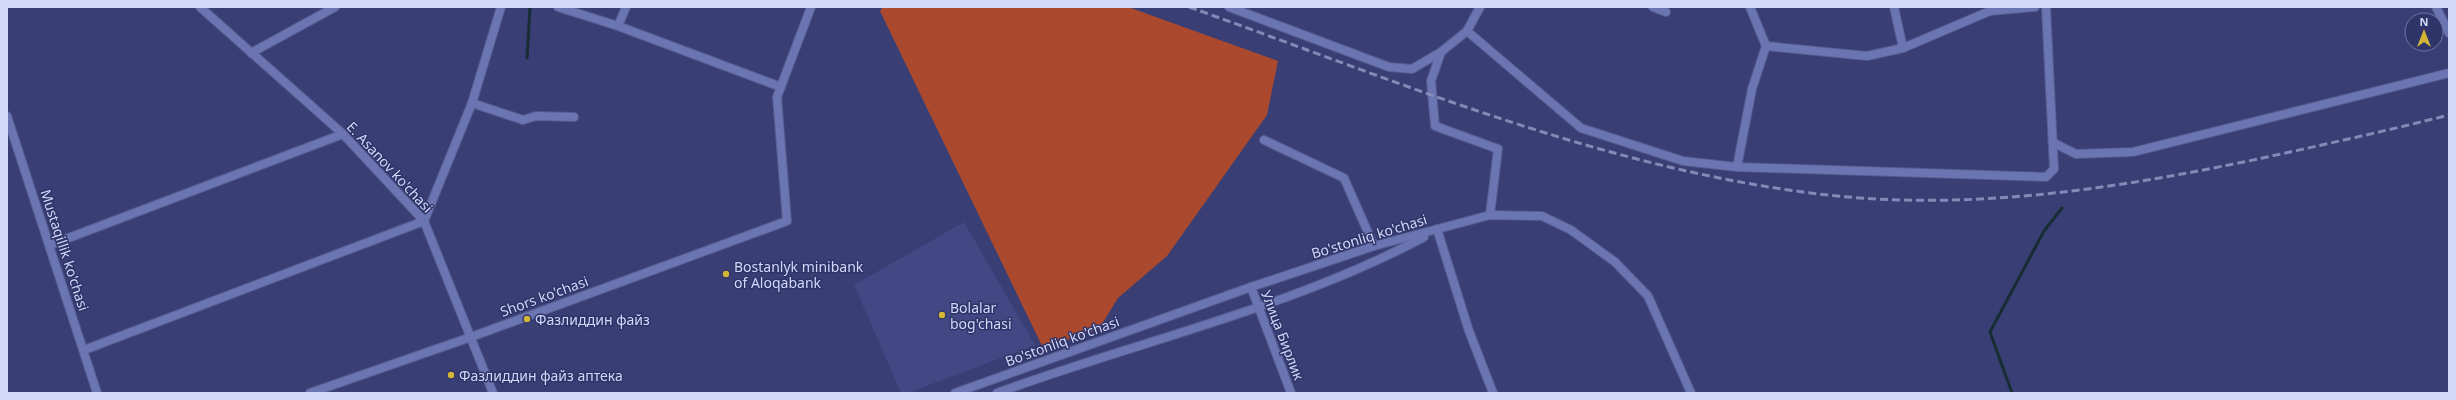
<svg xmlns="http://www.w3.org/2000/svg" width="2456" height="400" font-family="'Noto Sans',sans-serif">
  <style>
    .built { fill: #414884 }
    .green { fill: #aa492e }
    .lines { fill: none; stroke-linecap: round; stroke-linejoin: round }
    .stream { stroke: #172d33; stroke-width: 3 }
    .minor-casing { stroke: #545b8d; stroke-width: 10 }
    .minor { stroke: #6b75b2; stroke-width: 8 }
    .rail { stroke: #848ab5; stroke-width: 3; stroke-dasharray: 8 4; stroke-linecap: butt }
    .poi-dot { fill: #d3b635; stroke: #2f3469; stroke-width: 1.5 }
    .labels { text-anchor: middle; dominant-baseline: central; stroke-width: 3; stroke-linejoin: round; paint-order: stroke }
    .street-label { font-size: 14px; fill: #d1d8f8; stroke: #2f3469 }
    .poi-label { font-size: 14px; fill: #d1d8f8; stroke: #2f3469; text-anchor: start }
  </style>
  <rect width="100%" height="100%" fill="#393f75"/>
  <!-- built -->
  <path class="built" d="M964 222 1035 345 908 393H901L854 285Z"/>
  <!-- green -->
  <path class="green" d="M883 7H1128L1278 61 1267 115 1167 256 1118 298 1099 329 1043 348 880 11Z"/>
  <g class="lines">
    <!-- stream -->
    <g class="stream">
      <path d="M527 58 530 7"/>
      <path d="M2012 393 1990 332 2044 231 2062 208"/>
    </g>
    <defs>
      <g id="minor">
        <path d="M200 7 343 134 424 221 493 393"/>
        <path d="M558 7 618 26 781 87"/>
        <path d="M1229 7 1389 67 1412 69 1441 52 1467 31 1480 7"/>
        <path d="M1653 7 1666 12"/>
        <path d="M1894 7 1903 48"/>
        <path d="M2436 7 2449 33"/>
        <path d="M618 26 626 7"/>
        <path d="M1467 31 1581 128 1683 161 1737 167 2046 177 2054 169 2046 7"/>
        <path d="M1766 46 1867 56 1903 48 1990 11 2035 7"/>
        <path d="M1441 52 1431 81 1435 126 1498 149 1490 215"/>
        <path d="M251 53 335 7"/>
        <path d="M472 103 523 120 536 116 574 117"/>
        <path d="M7 116 97 393"/>
        <path d="M1264 140 1344 178 1374 246"/>
        <path d="M2054 143 2076 154 2133 152 2449 73"/>
        <path d="M1737 167 1752 89 1766 46 1750 7"/>
        <path d="M1437 229 1469 331 1493 393"/>
        <path d="M50 245 343 134"/>
        <path d="M1251 287 1291 393"/>
        <path d="M84 350 424 221 472 103 501 7"/>
        <path d="M310 393 471 337 787 221 777 97 811 7"/>
        <path d="M955 393 1251 287 1374 246 1490 215 1542 216 1571 230 1615 262 1648 296 1691 393"/>
        <path d="M997 393C1136 342 1294 307 1424 237"/>
      </g>
    </defs>
    <!-- minor casing -->
    <use href="#minor" class="minor-casing"/>
    <!-- minor -->
    <use href="#minor" class="minor"/>
    <!-- rail -->
    <path class="rail" d="M1189 7C1395 80 1600 168 1819 194 1967 212 2114 189 2258 159 2322 145 2386 131 2449 115"/>
  </g>
  <!-- markers -->
  <g class="poi-dot">
    <circle cx="726" cy="274" r="4"/>
    <circle cx="942" cy="315" r="4"/>
    <circle cx="527" cy="319" r="4"/>
    <circle cx="451" cy="375" r="4"/>
  </g>
  <g class="labels">
    <!-- street labels -->
    <g class="street-label">
      <text transform="translate(390 167) rotate(47)">E. Asanov ko'chasi</text>
      <text transform="translate(1369 236) rotate(-17)">Bo'stonliq ko'chasi</text>
      <text transform="translate(65 250) rotate(72)">Mustaqillik ko'chasi</text>
      <text transform="translate(544 296) rotate(-20)">Shors ko'chasi</text>
      <text transform="translate(1283 335) rotate(69)">Улица Бирлик</text>
      <text transform="translate(1062 341) rotate(-20)">Bo'stonliq ko'chasi</text>
    </g>
    <!-- poi labels -->
    <g class="poi-label">
      <text x="734" y="266">Bostanlyk minibank<tspan x="734" dy="16">of Aloqabank</tspan></text>
      <text x="950" y="307">Bolalar<tspan x="950" dy="16">bog'chasi</tspan></text>
      <text x="535" y="319">Фазлиддин файз</text>
      <text x="459" y="375">Фазлиддин файз аптека</text>
    </g>
  </g>
  <!-- border -->
  <rect width="2456" height="400" fill="none" stroke="#d1d8f8" stroke-width="16"/>
  <!-- north arrow -->
  <g transform="translate(2424 32)"><circle r="19" fill="#2f3469" stroke="#7076a2"/>
  <path d="M0-3L7 15L0 10L-7 15Z" fill="#d3b635"/>
  <text y="-6" font-size="11" font-weight="bold" text-anchor="middle" fill="#d1d8f8">N</text>
  </g>
</svg>
